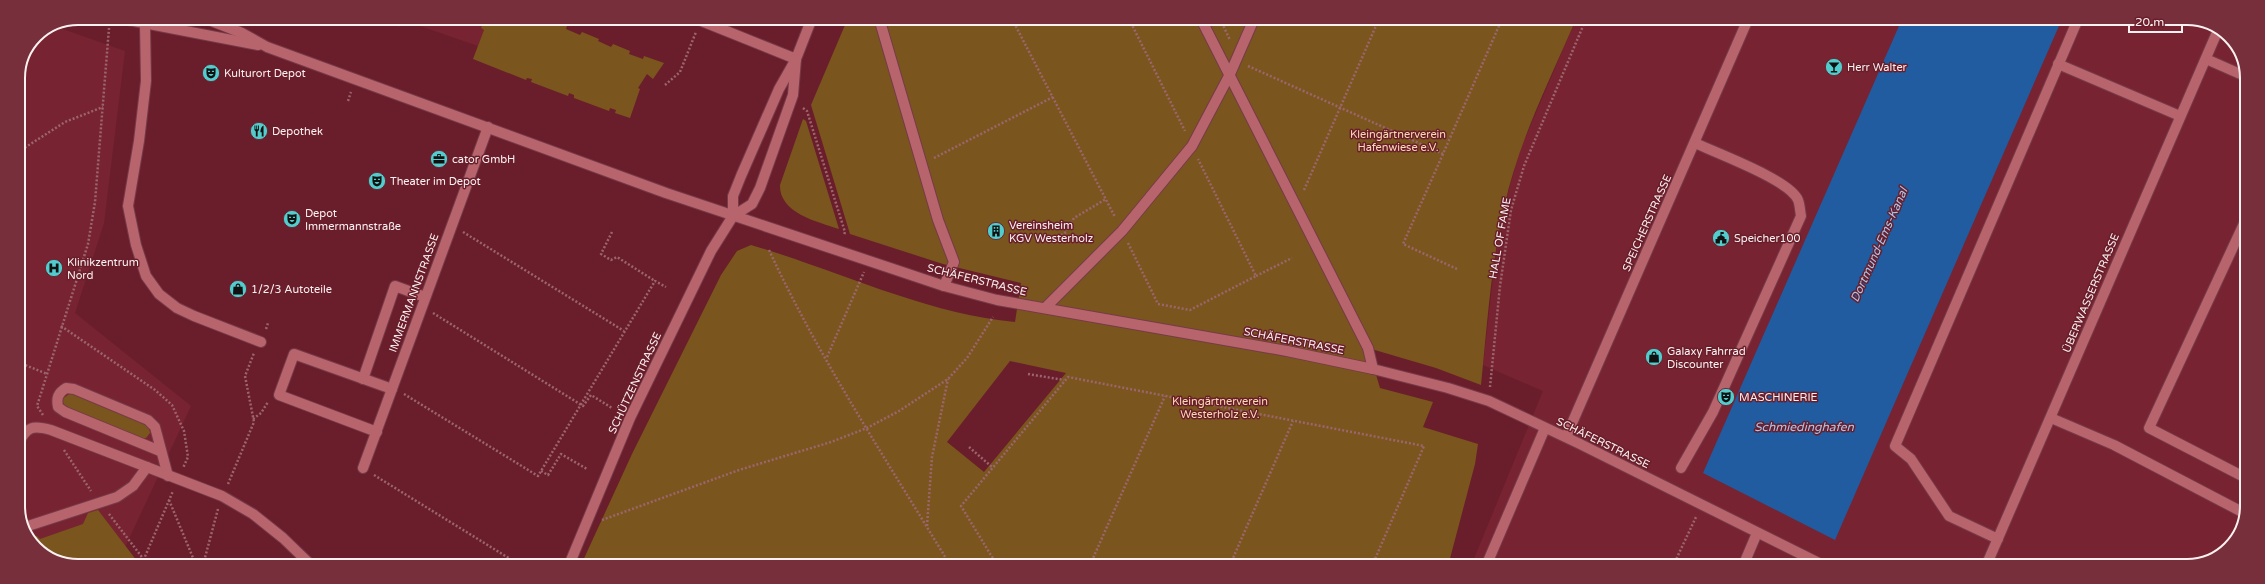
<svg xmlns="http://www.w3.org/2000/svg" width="2265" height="584" font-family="'Varela Round',sans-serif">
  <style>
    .built { fill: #782331 }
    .green { fill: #7a561e; fill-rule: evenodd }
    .water { fill: #215ba0 }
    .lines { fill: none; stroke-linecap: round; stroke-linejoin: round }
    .minor-casing { stroke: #763a48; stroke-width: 12 }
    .path { stroke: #9b656e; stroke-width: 2.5; stroke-dasharray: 2 2; stroke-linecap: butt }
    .minor { stroke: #b8646c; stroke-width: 10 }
    .labels { text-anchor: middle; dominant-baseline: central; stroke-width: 3; stroke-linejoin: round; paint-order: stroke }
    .poi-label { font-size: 11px; fill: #fbf1f1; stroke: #6a1e2b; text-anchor: start }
    .park-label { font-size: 11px; fill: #fadcb3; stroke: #6a1e2b }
    .street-label { font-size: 11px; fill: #fbf1f1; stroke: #6a1e2b }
    .water-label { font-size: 12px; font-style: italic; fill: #a9c7ed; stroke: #6a1e2b }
    .rim { fill: none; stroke: #fbf1f1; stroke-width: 2 }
  </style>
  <rect width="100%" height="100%" fill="#6a1e2b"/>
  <!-- built -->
  <g class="built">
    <path d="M377 18H485L481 28 484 30 478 46 403 20 400 27Z"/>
    <path d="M1576 19H2199L2232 39 2247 74 2246 518 2226 551 2187 566H1471L1543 391 1483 365 1497 244 1504 207 1520 150Z"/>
    <path d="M57 27 125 51 104 223 75 313 191 406 119 560 66 565 33 546 18 513V78L36 36Z"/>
  </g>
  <!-- green -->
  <g class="green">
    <path d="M485 18H537L549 22 550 19 567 26 566 29 580 35 582 32 599 39 598 41 611 47 613 44 630 51 629 54 643 59 644 56 664 63 653 79 647 74 638 88 640 89 630 118 615 113 616 110 610 108 609 111 574 98V95L569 93 568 96 531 82 532 79 527 78 526 80 473 59 484 30 481 28Z"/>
    <path d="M848 18 1576 19C1550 80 1518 142 1504 208 1491 265 1487 326 1481 385L1436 368 1368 348 1380 388 1433 402 1423 427 1478 444 1475 464 1448 566 581 565 632 454 721 275 737 251 751 245C837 270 926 314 1015 322L1021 283 943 264 850 234 811 105ZM1010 361 1066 373 984 472 947 442Z"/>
    <path d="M803 119 806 121 839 229C818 222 779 213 780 185Z"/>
    <path d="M71 393 145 424 149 427 150 433 146 438H140L65 408 62 399Z"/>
    <path d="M98 510 140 565H66L33 546 30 539 37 536 40 539 83 524 88 513Z"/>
  </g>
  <!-- water -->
  <path class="water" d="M1902 19H2062L1835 540 1703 473Z"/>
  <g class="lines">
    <defs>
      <g id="minor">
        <path d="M118 18 258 45"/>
        <path d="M149 18 145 25 146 81 139 141 128 206 136 245 146 276 159 294 177 308 194 316 261 342"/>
        <path d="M204 18 242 33 267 47 666 193 944 286 997 300 1287 351 1373 369 1448 388 1489 401 1580 444 1825 566"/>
        <path d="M694 18 796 59"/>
        <path d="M879 18 938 220 954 262 944 286"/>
        <path d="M1201 19 1368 348 1373 369"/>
        <path d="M2206 59 2247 77"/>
        <path d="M2058 64 2180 116"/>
        <path d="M733 216V196L741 176 779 89 796 59 812 18"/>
        <path d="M1045 308 1122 231 1192 146 1230 74 1254 19"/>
        <path d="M363 379 395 286 425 297"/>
        <path d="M2051 418 2114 445 2246 514"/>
        <path d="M377 432 279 395 294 354 392 389"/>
        <path d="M1566 437 1748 19"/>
        <path d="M18 444C27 426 33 425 51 430L222 496 253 514 283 538 311 565"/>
        <path d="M160 451 65 412 58 407C56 398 58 393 66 388L74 389 148 420 155 427 168 476"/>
        <path d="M363 468 488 127"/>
        <path d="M1681 468 1713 412 1801 216C1800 211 1800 205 1798 200 1790 180 1716 153 1695 143"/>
        <path d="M2246 478 2149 428 2247 217"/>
        <path d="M25 527 117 497 133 486 147 467"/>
        <path d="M1998 539 1949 516 1911 459 1895 446 2078 19"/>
        <path d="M569 565 630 418 711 251 733 216 752 204 760 188 793 95 796 59"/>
        <path d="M1486 566 1545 428"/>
        <path d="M1743 566 1757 533"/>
        <path d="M1986 566 2218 30"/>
      </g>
    </defs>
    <!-- minor casing -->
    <use href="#minor" class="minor-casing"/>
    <!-- path -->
    <g class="path">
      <path d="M1012 19 1115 217"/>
      <path d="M1129 19 1185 131"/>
      <path d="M1220 19 1230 40"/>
      <path d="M1248 66 1443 154 1502 19"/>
      <path d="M665 85 680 72 696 32"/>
      <path d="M348 101 351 92"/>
      <path d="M803 108 807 111 845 232 844 235"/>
      <path d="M2242 116 2247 107"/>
      <path d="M18 152 65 122 103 107"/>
      <path d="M1443 154 1403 244 1457 269"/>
      <path d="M934 158 1053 97"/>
      <path d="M1304 190 1379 19"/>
      <path d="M463 232 624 331"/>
      <path d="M612 232 601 254 611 260 617 257 655 281"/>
      <path d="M1051 242 1066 232 1074 218 1106 199"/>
      <path d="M1128 243 1158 304 1190 310 1256 276 1198 159"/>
      <path d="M769 250C820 360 888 462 950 565"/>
      <path d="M1256 276 1292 258"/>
      <path d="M433 313 583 406 591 395 612 408"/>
      <path d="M61 326 155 390 172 405 184 431 188 457 183 468"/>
      <path d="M266 329 268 323"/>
      <path d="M827 357 864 272"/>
      <path d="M18 362 47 374"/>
      <path d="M1028 374 1064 380"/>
      <path d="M1490 387 1500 286 1511 210 1524 166 1586 19"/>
      <path d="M404 394 538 476 655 281 666 287"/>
      <path d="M43 415 37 406 88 244 95 202 109 28"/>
      <path d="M253 419 261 413 268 402"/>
      <path d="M969 447 992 467"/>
      <path d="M64 450 91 491"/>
      <path d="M541 471 548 475 561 454 587 469"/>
      <path d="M374 475 520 565"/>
      <path d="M228 484 254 422 245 376 254 353"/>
      <path d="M169 500 196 565"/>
      <path d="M109 514 148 565"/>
      <path d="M602 520 739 470 831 442 867 428 899 411 948 379 967 358 993 317"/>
      <path d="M927 526 932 457 948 379"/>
      <path d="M156 565 144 559 173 491"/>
      <path d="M203 565 218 509"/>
      <path d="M997 565 961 506 1068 377 1424 446 1372 566"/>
      <path d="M1090 565 1165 396"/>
      <path d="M1230 565 1293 421"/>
      <path d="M1673 566 1696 517"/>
    </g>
    <!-- minor -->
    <use href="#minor" class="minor"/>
  </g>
  <!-- icons -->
  <defs>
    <symbol id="bar-disc" viewBox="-11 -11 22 22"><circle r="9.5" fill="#52cdcd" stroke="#6a1e2b"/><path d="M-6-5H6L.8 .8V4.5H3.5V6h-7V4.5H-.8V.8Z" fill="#111"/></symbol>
    <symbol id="theatre-disc" viewBox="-11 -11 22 22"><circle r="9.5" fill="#52cdcd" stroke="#6a1e2b"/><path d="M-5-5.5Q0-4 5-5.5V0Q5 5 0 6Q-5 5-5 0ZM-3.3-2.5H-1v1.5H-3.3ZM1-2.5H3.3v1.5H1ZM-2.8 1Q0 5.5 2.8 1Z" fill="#111"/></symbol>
    <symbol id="restaurant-disc" viewBox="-11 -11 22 22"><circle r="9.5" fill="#52cdcd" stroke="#6a1e2b"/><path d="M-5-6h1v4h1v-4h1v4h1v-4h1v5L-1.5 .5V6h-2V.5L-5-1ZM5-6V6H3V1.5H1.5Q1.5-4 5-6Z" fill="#111"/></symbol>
    <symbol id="office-disc" viewBox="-11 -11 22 22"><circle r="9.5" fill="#52cdcd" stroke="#6a1e2b"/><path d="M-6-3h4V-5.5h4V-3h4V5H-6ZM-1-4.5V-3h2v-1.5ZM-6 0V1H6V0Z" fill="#111"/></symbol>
    <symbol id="building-disc" viewBox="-11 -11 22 22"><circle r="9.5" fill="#52cdcd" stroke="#6a1e2b"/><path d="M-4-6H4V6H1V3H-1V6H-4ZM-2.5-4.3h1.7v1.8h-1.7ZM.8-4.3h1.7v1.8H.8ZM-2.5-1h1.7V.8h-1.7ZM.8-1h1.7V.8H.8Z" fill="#111"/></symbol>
    <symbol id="civic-disc" viewBox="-11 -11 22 22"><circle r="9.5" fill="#52cdcd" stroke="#6a1e2b"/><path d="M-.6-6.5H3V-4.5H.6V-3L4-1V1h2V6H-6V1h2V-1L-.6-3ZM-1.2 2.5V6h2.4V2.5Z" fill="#111"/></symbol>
    <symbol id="hospital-disc" viewBox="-11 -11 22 22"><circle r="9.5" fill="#52cdcd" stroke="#6a1e2b"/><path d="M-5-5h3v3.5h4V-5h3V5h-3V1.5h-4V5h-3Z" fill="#111"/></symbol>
    <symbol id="shop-disc" viewBox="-11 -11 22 22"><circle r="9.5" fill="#52cdcd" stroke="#6a1e2b"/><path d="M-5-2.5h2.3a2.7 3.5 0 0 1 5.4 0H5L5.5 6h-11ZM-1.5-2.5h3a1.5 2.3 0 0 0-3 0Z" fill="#111"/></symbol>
  </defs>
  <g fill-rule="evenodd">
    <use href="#bar-disc" x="1824" y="57" width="20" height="20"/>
    <use href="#theatre-disc" x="201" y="63" width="20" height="20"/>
    <use href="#restaurant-disc" x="249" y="121" width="20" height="20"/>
    <use href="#office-disc" x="429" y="149" width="20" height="20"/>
    <use href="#theatre-disc" x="367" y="171" width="20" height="20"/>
    <use href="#theatre-disc" x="282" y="209" width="20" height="20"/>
    <use href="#building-disc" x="986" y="221" width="20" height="20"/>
    <use href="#civic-disc" x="1711" y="228" width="20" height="20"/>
    <use href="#hospital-disc" x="44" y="258" width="20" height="20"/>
    <use href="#shop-disc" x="228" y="279" width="20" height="20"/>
    <use href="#shop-disc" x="1644" y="347" width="20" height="20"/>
    <use href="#theatre-disc" x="1716" y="387" width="20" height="20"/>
  </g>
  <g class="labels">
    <!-- poi labels -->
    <g class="poi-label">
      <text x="1847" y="67">Herr Walter</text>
      <text x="224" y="73">Kulturort Depot</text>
      <text x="272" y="131">Depothek</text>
      <text x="452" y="159">cator GmbH</text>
      <text x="390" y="181">Theater im Depot</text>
      <text x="305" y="213">Depot<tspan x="305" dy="13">Immermannstraße</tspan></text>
      <text x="1009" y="225">Vereinsheim<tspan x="1009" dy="13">KGV Westerholz</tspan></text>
      <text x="1734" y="238">Speicher100</text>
      <text x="67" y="262">Klinikzentrum<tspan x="67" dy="13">Nord</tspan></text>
      <text x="251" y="289">1/2/3 Autoteile</text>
      <text x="1667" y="351">Galaxy Fahrrad<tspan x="1667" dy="13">Discounter</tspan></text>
      <text x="1739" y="397">MASCHINERIE</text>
    </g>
    <!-- park labels -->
    <g class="park-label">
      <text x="1398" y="134">Kleingärtnerverein<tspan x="1398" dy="13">Hafenwiese e.V.</tspan></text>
      <text x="1220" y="401">Kleingärtnerverein<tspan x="1220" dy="13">Westerholz e.V.</tspan></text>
    </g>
    <!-- street labels -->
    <g class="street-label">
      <text transform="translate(1647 223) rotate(-66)">SPEICHERSTRASSE</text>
      <text transform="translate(1500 238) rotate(-80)">HALL OF FAME</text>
      <text transform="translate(977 280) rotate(14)">SCHÄFERSTRASSE</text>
      <text transform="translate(414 293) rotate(-70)">IMMERMANNSTRASSE</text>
      <text transform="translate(2091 293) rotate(-67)">ÜBERWASSERSTRASSE</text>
      <text transform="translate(1294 341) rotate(11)">SCHÄFERSTRASSE</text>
      <text transform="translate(635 383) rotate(-65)">SCHÜTZENSTRASSE</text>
      <text transform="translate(1603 443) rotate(26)">SCHÄFERSTRASSE</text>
    </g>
    <!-- water labels -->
    <g class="water-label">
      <text transform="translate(1879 245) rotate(-66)">Dortmund-Ems-Kanal</text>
      <text x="1804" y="427">Schmiedinghafen</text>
    </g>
  </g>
  <!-- crop -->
  <path d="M0 0H2265V584H0ZM78 25H2187A53 53 0 0 1 2240 78V506A53 53 0 0 1 2187 559H78A53 53 0 0 1 25 506V78A53 53 0 0 1 78 25Z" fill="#762f3b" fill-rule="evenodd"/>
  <path class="rim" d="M78 25H2187A53 53 0 0 1 2240 78V506A53 53 0 0 1 2187 559H78A53 53 0 0 1 25 506V78A53 53 0 0 1 78 25Z"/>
  <!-- scale -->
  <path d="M2129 26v6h53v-6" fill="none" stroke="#fbf1f1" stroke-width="2"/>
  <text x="2135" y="26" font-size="12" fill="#fbf1f1" stroke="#6a1e2b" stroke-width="3" paint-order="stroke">20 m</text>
</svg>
